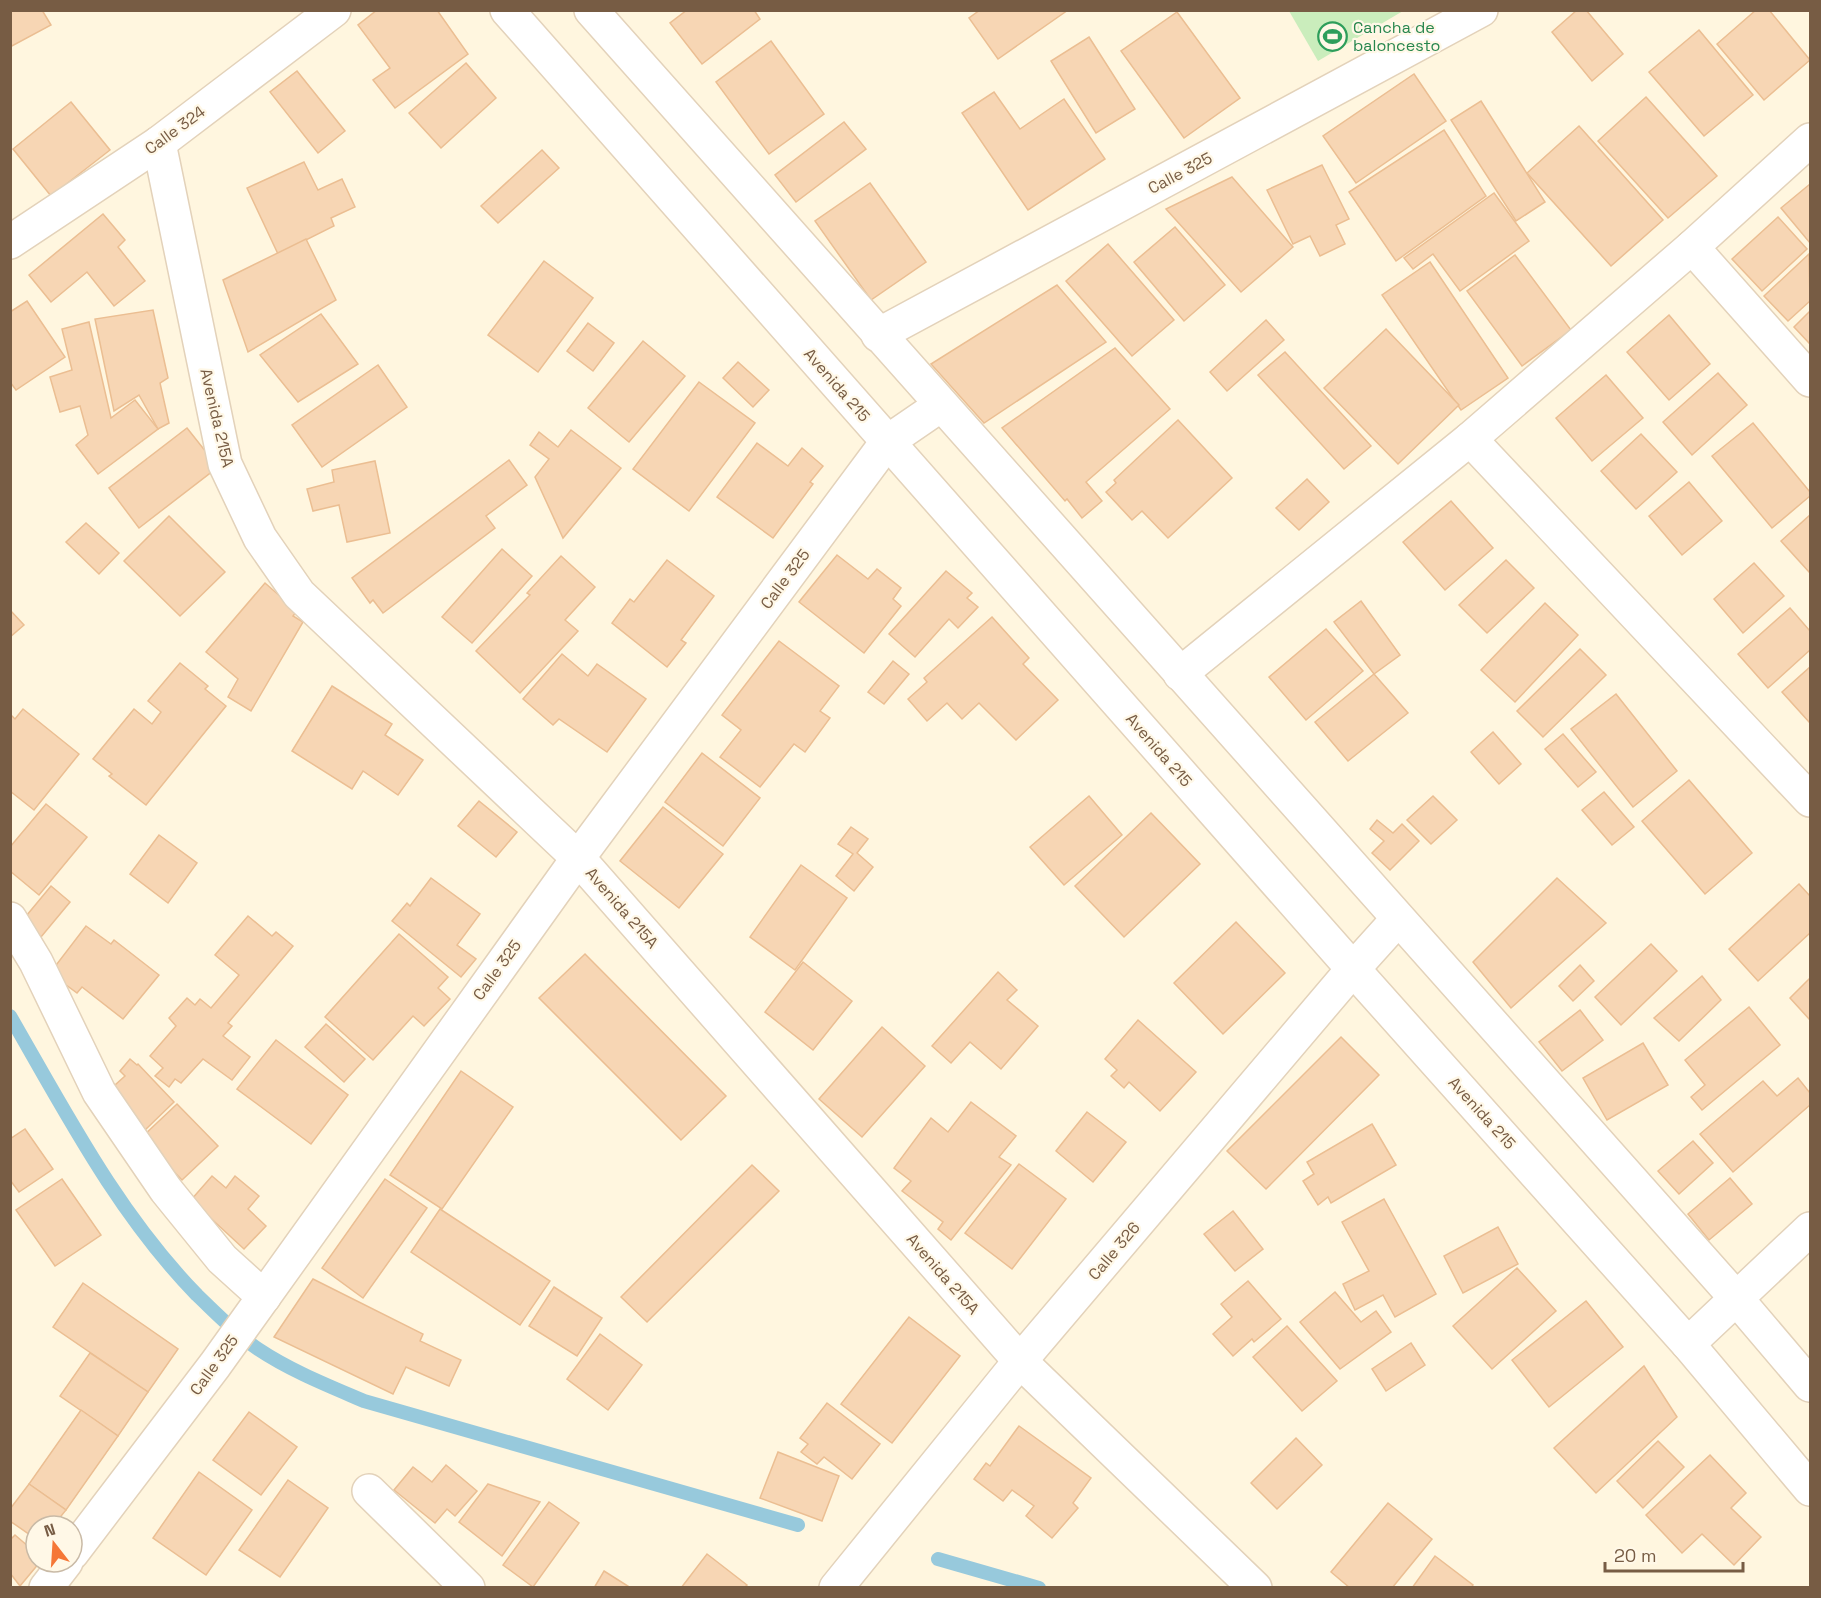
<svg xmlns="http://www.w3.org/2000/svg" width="1821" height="1598" font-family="'Space Grotesk',sans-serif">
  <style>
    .green { fill: #caedbc }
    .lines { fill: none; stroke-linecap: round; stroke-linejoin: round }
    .stream { stroke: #97c9dc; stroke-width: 14 }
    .building { fill: #f7d6b4; stroke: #ebbe92; stroke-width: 1.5 }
    .minor-casing { stroke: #e3d2ba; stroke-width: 36 }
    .minor { stroke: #fff; stroke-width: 33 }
    .labels { text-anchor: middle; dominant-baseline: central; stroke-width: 4.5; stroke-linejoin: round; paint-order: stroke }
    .leisure-label { font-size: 16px; fill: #27864d; stroke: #fff8e7; text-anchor: start }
    .street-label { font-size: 16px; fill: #775c44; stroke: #fff8e7 }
  </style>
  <rect width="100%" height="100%" fill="#fff6df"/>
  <!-- green -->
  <path class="green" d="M1289 11H1403L1318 61Z"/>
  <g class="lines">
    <!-- stream -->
    <g class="stream">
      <path d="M10 1016C66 1113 118 1214 197 1295 217 1314 236 1334 258 1349 291 1371 329 1386 364 1401L798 1525"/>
      <path d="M938 1559 1039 1588"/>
    </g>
  </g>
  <!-- building -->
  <g class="building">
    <path d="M10 10H42L51 25 10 47Z"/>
    <path d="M377 10H437L468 54 395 108 373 80 390 68 358 25Z"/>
    <path d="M687 10H754L760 19 702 64 670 23Z"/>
    <path d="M980 10H1068L998 59 969 18Z"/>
    <path d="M1577 10H1586L1623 54 1592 81 1552 32Z"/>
    <path d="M1756 10H1769L1810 60 1764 100 1717 44Z"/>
    <path d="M1177 12 1240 98 1184 138 1121 51Z"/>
    <path d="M1699 30 1753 95 1704 136 1649 72Z"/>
    <path d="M1089 37 1135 109 1096 133 1051 61Z"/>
    <path d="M771 41 824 114 769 154 716 82Z"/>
    <path d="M466 63 496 98 441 148 409 113Z"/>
    <path d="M297 71 345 131 318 153 270 92Z"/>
    <path d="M1414 74 1446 121 1356 183 1323 136Z"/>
    <path d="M994 92 1020 129 1064 99 1105 159 1028 210 962 113Z"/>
    <path d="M1646 97 1717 176 1668 218 1598 141Z"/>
    <path d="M1481 101 1545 202 1516 221 1451 120Z"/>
    <path d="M71 102 110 150 51 196 13 149Z"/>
    <path d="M844 122 866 149 796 202 775 175Z"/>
    <path d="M1579 126 1663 220 1611 266 1527 173Z"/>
    <path d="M1444 130 1486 196 1396 261 1349 192Z"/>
    <path d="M542 150 559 168 498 223 481 206Z"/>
    <path d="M304 162 318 190 342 179 355 207 331 218 334 226 278 254 247 188Z"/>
    <path d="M1322 165 1349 219 1336 225 1345 244 1320 256 1310 236 1293 244 1267 190Z"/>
    <path d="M1232 177 1293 247 1241 292 1166 209Z"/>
    <path d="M870 183 926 262 871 300 815 221Z"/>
    <path d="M1810 184V243L1781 208Z"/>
    <path d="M1494 193 1529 241 1460 291 1433 254 1413 269 1404 258Z"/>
    <path d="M103 214 125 240 118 247 145 281 114 306 87 272 51 302 29 275Z"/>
    <path d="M1778 217 1807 249 1762 291 1732 259Z"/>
    <path d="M1175 227 1225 285 1184 321 1134 262Z"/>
    <path d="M306 239 336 300 248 352 223 280Z"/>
    <path d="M1108 244 1174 320 1132 356 1066 281Z"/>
    <path d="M1809 254 1810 301 1788 321 1764 296Z"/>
    <path d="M1515 255 1571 330 1522 366 1467 291Z"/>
    <path d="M544 261 593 298 538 372 488 335Z"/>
    <path d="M1430 262 1508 378 1461 410 1382 295Z"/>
    <path d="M1057 285 1106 342 984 423 931 364Z"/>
    <path d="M27 301 65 357 16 390 10 382V312Z"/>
    <path d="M153 310 168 378 160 383 169 423 158 429 139 395 114 411 95 319Z"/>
    <path d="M1810 311V344L1794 327Z"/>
    <path d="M321 314 358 364 298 402 260 355Z"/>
    <path d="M1669 315 1710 364 1669 400 1627 352Z"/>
    <path d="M1266 320 1284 340 1227 391 1210 372Z"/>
    <path d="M89 322 111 418 135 400 158 429 98 474 76 445 88 435 80 406 60 412 50 377 72 370 62 329Z"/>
    <path d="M588 323 614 343 593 371 567 351Z"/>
    <path d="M1386 329 1459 405 1398 464 1324 388Z"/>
    <path d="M643 341 685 376 629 442 588 408Z"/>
    <path d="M1115 348 1170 409 1086 482 1102 501 1082 518 1067 499 1065 501 1002 428Z"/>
    <path d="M1285 352 1371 446 1344 469 1258 375Z"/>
    <path d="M738 362 769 390 753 407 723 378Z"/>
    <path d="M378 365 407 407 322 467 292 425Z"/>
    <path d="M1718 373 1747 405 1692 455 1663 422Z"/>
    <path d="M1606 375 1643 418 1592 461 1556 418Z"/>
    <path d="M699 382 755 423 689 511 633 469Z"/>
    <path d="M1178 420 1232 478 1168 538 1142 511 1132 520 1106 492 1116 483 1114 480Z"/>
    <path d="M1753 423 1810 492V496L1772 528 1712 456Z"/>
    <path d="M187 428 218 467 139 528 109 488Z"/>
    <path d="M571 430 621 468 563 538 535 477 549 459 530 445 539 432 558 447Z"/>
    <path d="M1641 434 1677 472 1636 509 1601 471Z"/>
    <path d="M757 443 788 466 802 448 823 466 810 482 813 484 773 538 717 497Z"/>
    <path d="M509 460 527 485 486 516 495 528 383 613 373 600 370 603 352 578Z"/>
    <path d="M375 461 390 533 347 542 339 505 313 511 307 489 334 482 332 470Z"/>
    <path d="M1307 479 1329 502 1299 530 1276 508Z"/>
    <path d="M1689 482 1722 521 1682 555 1649 516Z"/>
    <path d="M1451 501 1493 548 1445 590 1403 542Z"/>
    <path d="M1810 515V573L1781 541Z"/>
    <path d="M169 516 225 572 180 616 124 561Z"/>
    <path d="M86 523 119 553 99 574 66 542Z"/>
    <path d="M502 549 532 576 472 643 442 617Z"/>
    <path d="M837 555 868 579 877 569 901 588 893 599 901 606 864 653 799 602Z"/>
    <path d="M561 556 595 587 565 620 578 631 520 693 476 651 530 595 527 593Z"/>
    <path d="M667 560 714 596 681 640 686 643 667 667 612 623 630 599 634 602Z"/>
    <path d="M1506 560 1534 588 1487 633 1459 605Z"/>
    <path d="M1754 563 1784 596 1743 633 1714 599Z"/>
    <path d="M946 571 972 593 967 598 978 607 958 628 949 619 915 657 889 634Z"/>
    <path d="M265 583 297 611 293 616 303 622 251 711 228 697 238 679 206 652Z"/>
    <path d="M1361 601 1400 655 1374 674 1334 622Z"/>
    <path d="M1545 603 1578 635 1515 702 1481 670Z"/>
    <path d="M1790 608 1810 631V650L1768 688 1738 654Z"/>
    <path d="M10 610 24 625 10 637Z"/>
    <path d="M992 617 1029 658 1023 664 1058 700 1016 740 979 703 962 719 947 703 927 721 908 699 927 682 924 678Z"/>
    <path d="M1326 629 1363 671 1306 720 1269 677Z"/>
    <path d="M779 641 839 686 820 711 830 718 805 752 794 744 760 787 720 757 741 730 722 715Z"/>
    <path d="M1580 649 1606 675 1543 737 1517 711Z"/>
    <path d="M562 654 588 676 597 664 646 699 607 752 559 719 553 725 523 699Z"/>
    <path d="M893 661 909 674 884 704 868 692Z"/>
    <path d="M180 663 208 686 205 689 226 706 146 805 109 776 112 774 93 759 134 709 152 724 161 712 148 701Z"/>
    <path d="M1810 667V723L1782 692Z"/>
    <path d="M1374 674 1408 713 1348 761 1315 722Z"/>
    <path d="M332 686 392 724 385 735 423 760 398 795 363 771 352 789 292 751Z"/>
    <path d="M1616 694 1677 771 1633 807 1571 729Z"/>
    <path d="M23 709 79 754 34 810 10 791V714L15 719Z"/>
    <path d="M1493 732 1521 764 1499 784 1471 752Z"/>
    <path d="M1563 734 1596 772 1578 787 1545 749Z"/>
    <path d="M702 753 760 798 723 846 665 802Z"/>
    <path d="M1689 780 1752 853 1705 894 1642 821Z"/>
    <path d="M1604 792 1634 827 1612 845 1582 810Z"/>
    <path d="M1089 796 1122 835 1064 885 1030 847Z"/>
    <path d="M1433 796 1457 820 1431 844 1407 820Z"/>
    <path d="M479 801 517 832 496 857 458 826Z"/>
    <path d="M46 804 87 837 39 895 10 871V847Z"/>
    <path d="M663 807 723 854 679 908 620 861Z"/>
    <path d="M1151 813 1200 864 1124 937 1075 886Z"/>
    <path d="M1377 820 1393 833 1402 824 1419 841 1390 870 1372 853 1384 841 1370 829Z"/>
    <path d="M851 827 868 839 857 853 873 867 854 891 836 876 853 854 838 844Z"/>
    <path d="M159 835 197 863 168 903 130 874Z"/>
    <path d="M801 865 847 898 795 970 750 937Z"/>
    <path d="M431 878 480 914 457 945 476 959 461 977 392 921 407 903 410 906Z"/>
    <path d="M1557 878 1606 923 1511 1008 1473 962Z"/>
    <path d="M1799 884 1810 896V933L1758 981 1729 949Z"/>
    <path d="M51 886 70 902 41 937 22 921Z"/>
    <path d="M248 916 272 936 276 932 293 946 228 1023 232 1026 223 1036 250 1057 232 1080 203 1059 181 1083 175 1079 169 1087 155 1076 163 1068 150 1056 176 1026 169 1018 187 998 195 1005 200 999 211 1008 239 975 215 955Z"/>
    <path d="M1236 922 1285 973 1223 1034 1174 983Z"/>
    <path d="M86 926 111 944 114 940 159 975 123 1019 82 987 77 993 50 973Z"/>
    <path d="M399 934 448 977 438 988 450 999 424 1026 413 1016 373 1060 325 1017Z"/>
    <path d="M1651 944 1677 971 1621 1025 1595 997Z"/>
    <path d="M585 954 726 1096 681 1140 539 998Z"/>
    <path d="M803 962 852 1001 813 1050 765 1012Z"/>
    <path d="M1580 965 1594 981 1573 1001 1559 986Z"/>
    <path d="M998 972 1017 990 1007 1000 1038 1026 1001 1069 970 1042 951 1063 932 1046Z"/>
    <path d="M1702 976 1721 1000 1679 1041 1654 1018Z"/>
    <path d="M1810 978V1020L1790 998Z"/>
    <path d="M1749 1007 1780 1045 1702 1110 1691 1097 1705 1085 1685 1060Z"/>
    <path d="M1580 1010 1603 1040 1562 1071 1539 1042Z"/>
    <path d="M1138 1020 1196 1072 1160 1111 1129 1082 1124 1088 1111 1076 1117 1070 1105 1059Z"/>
    <path d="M326 1024 365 1059 344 1082 305 1047Z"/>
    <path d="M882 1027 925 1066 862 1137 819 1099Z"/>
    <path d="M1341 1037 1379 1075 1266 1189 1227 1151Z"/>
    <path d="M276 1040 348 1095 311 1144 237 1089Z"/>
    <path d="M1643 1043 1668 1085 1607 1120 1583 1078Z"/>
    <path d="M130 1059 137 1065 138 1064 174 1102 143 1132 106 1093 125 1076 120 1071Z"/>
    <path d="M461 1071 513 1107 442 1209 390 1175Z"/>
    <path d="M1798 1078 1810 1093V1105L1733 1172 1700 1134 1763 1081 1777 1096Z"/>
    <path d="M971 1102 1016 1136 999 1157 1011 1165 951 1240 938 1229 943 1222 902 1191 911 1181 894 1168 931 1118 948 1132Z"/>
    <path d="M177 1104 218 1146 182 1180 141 1138Z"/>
    <path d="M1087 1112 1126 1142 1093 1182 1056 1151Z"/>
    <path d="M1372 1124 1396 1165 1331 1203 1328 1197 1318 1205 1303 1181 1314 1174 1307 1162Z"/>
    <path d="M25 1129 53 1169 19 1192 10 1180V1139Z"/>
    <path d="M1693 1141 1713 1163 1679 1194 1658 1171Z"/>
    <path d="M1019 1164 1066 1199 1012 1269 965 1233Z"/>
    <path d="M752 1165 779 1191 647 1322 621 1297Z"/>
    <path d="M212 1176 226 1188 235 1176 259 1196 248 1209 266 1226 244 1249 191 1200Z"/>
    <path d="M1730 1178 1752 1204 1709 1240 1688 1214Z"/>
    <path d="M62 1179 101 1235 55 1266 16 1210Z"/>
    <path d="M385 1179 427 1208 363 1298 322 1268Z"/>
    <path d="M1384 1199 1436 1294 1395 1317 1383 1295 1355 1310 1343 1284 1369 1271 1342 1222Z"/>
    <path d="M440 1209 550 1281 520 1325 411 1252Z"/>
    <path d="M1233 1211 1263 1249 1235 1271 1204 1234Z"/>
    <path d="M1498 1227 1518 1264 1463 1293 1444 1256Z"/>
    <path d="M1517 1268 1556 1311 1492 1369 1453 1326Z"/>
    <path d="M313 1279 423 1334 420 1341 461 1360 449 1386 406 1367 393 1394 274 1337Z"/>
    <path d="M1248 1281 1281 1319 1254 1342 1252 1339 1233 1356 1213 1334 1232 1317 1221 1304Z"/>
    <path d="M83 1283 178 1349 148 1392 53 1327Z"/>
    <path d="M554 1287 602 1318 577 1356 529 1326Z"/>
    <path d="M1335 1292 1361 1322 1376 1311 1391 1332 1340 1369 1300 1322Z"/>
    <path d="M1586 1301 1623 1347 1549 1407 1512 1360Z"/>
    <path d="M909 1317 960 1356 892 1443 841 1404Z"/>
    <path d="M1287 1326 1337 1381 1302 1411 1253 1357Z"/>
    <path d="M600 1334 642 1365 608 1410 567 1379Z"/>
    <path d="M1411 1343 1425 1365 1386 1391 1372 1369Z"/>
    <path d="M90 1353 148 1392 118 1436 60 1396Z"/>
    <path d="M1644 1366 1677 1417 1596 1493 1554 1448Z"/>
    <path d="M827 1403 880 1444 852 1479 824 1457 817 1464 801 1452 808 1444 800 1438Z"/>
    <path d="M81 1410 118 1436 66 1510 29 1484Z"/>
    <path d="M249 1412 297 1447 261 1495 213 1460Z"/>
    <path d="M1019 1426 1091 1478 1073 1503 1078 1508 1052 1538 1026 1516 1034 1506 1012 1490 1003 1501 974 1479 986 1463 990 1466Z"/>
    <path d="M1296 1438 1322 1465 1277 1509 1251 1483Z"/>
    <path d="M1658 1441 1684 1467 1643 1508 1617 1481Z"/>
    <path d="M778 1452 839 1476 822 1521 760 1498Z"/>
    <path d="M1710 1455 1746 1493 1731 1508 1761 1537 1734 1565 1702 1534 1682 1553 1646 1515Z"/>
    <path d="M446 1465 477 1491 455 1516 447 1509 435 1523 394 1490 413 1467 432 1482Z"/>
    <path d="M199 1472 252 1510 206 1575 153 1538Z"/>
    <path d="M288 1480 328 1508 280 1577 239 1550Z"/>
    <path d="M29 1484 66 1510 53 1526H36V1539L10 1521V1509Z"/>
    <path d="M488 1484 540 1502 502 1556 459 1522Z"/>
    <path d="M549 1502 579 1523 533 1587 503 1565Z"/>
    <path d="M1388 1503 1432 1539 1392 1588H1350L1331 1572Z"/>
    <path d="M15 1535 36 1553V1562H40L20 1586 10 1573V1540Z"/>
    <path d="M707 1554 747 1585 744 1588H681Z"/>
    <path d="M1435 1556 1473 1585 1471 1588H1412Z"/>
    <path d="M604 1571 631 1588H594Z"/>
  </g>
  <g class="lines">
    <defs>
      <g id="minor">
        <path d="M507 10 1353 969 1688 1344 1810 1489"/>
        <path d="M591 10 1736 1298 1810 1385"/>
        <path d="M159 143 225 464 260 538 299 594 578 858 1020 1361 1255 1588"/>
        <path d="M10 242 159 143 334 10"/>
        <path d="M1692 247 1810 380"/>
        <path d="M878 335 1481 10"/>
        <path d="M1470 439 1810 800"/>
        <path d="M1180 674 1470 439 1692 247 1810 140"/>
        <path d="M10 919 36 962 99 1092 166 1190 222 1259 264 1297"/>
        <path d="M1688 1344 1810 1229"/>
        <path d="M369 1491 468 1588"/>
        <path d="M72 1553 215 1365 578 858 887 442 941 405"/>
        <path d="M46 1588 66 1562"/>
        <path d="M836 1588 1020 1361 1353 969 1398 919"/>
      </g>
    </defs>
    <!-- minor casing -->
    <use href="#minor" class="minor-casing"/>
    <!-- minor -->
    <use href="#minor" class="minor"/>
  </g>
  <!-- icons -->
  <defs>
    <symbol id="stadium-ring" viewBox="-11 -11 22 22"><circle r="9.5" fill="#fff8e7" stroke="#2e9e5b" stroke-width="1.5"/><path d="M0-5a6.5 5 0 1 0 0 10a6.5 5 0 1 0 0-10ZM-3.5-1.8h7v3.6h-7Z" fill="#2e9e5b"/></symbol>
  </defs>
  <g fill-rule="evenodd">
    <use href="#stadium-ring" x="1316" y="20" width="33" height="33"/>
  </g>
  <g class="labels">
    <!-- leisure labels -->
    <g class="leisure-label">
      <text x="1353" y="27">Cancha de<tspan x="1353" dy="18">baloncesto</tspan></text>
    </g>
    <!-- street labels -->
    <g class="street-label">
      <text transform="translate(175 130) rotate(-36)">Calle 324</text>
      <text transform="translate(1180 173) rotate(-28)">Calle 325</text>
      <text transform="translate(837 385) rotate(49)">Avenida 215</text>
      <text transform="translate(217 418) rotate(77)">Avenida 215A</text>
      <text transform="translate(785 579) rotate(-53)">Calle 325</text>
      <text transform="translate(1159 750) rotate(49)">Avenida 215</text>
      <text transform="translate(622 908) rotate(49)">Avenida 215A</text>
      <text transform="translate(497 970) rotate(-54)">Calle 325</text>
      <text transform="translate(1482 1113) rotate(48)">Avenida 215</text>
      <text transform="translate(1114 1251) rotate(-50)">Calle 326</text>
      <text transform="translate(943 1274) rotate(49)">Avenida 215A</text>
      <text transform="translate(214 1365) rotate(-54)">Calle 325</text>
    </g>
  </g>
  <!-- border -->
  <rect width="1821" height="1598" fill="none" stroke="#775c44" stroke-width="24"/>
  <!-- north arrow -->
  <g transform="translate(54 1544) rotate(343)"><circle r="28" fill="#fff8e7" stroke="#c9baa6" stroke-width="1.5"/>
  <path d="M0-4.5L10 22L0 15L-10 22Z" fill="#f57737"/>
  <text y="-9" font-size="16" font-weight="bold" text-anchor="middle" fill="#775c44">N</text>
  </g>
  <!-- scale -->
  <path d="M1605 1562v9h138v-9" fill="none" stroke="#775c44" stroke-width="3"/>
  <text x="1614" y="1562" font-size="18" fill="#775c44" stroke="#fff8e7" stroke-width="4.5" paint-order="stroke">20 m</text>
</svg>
